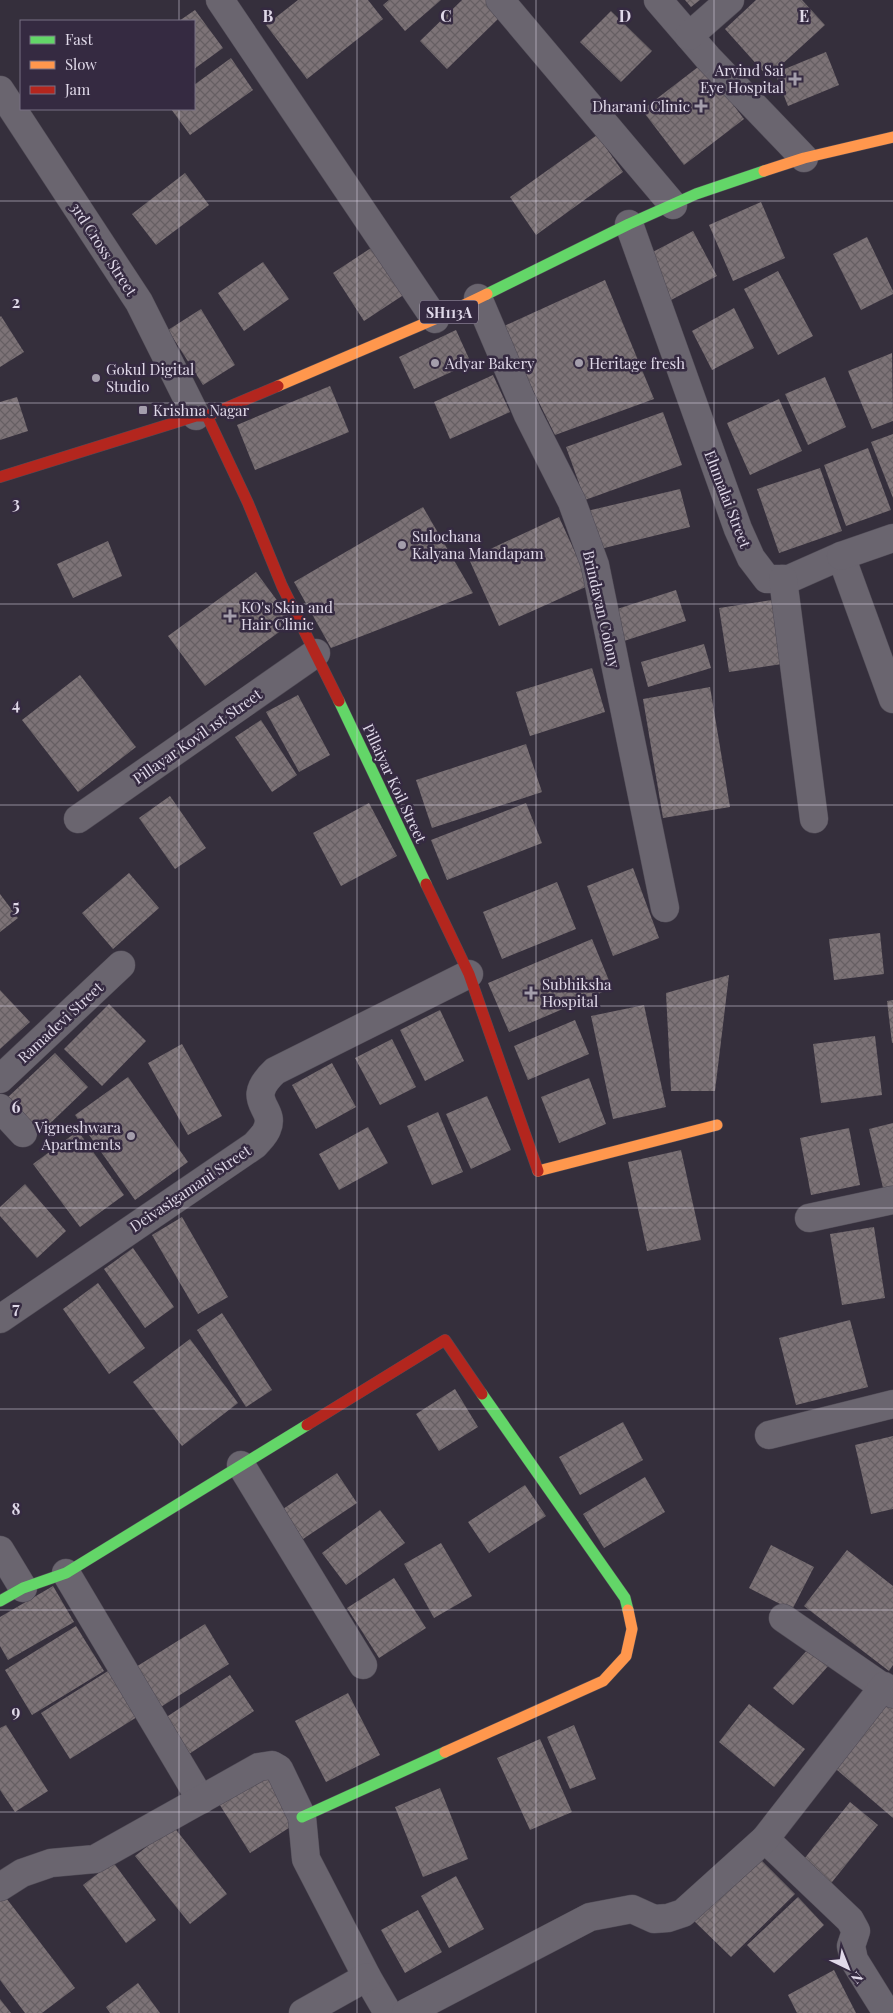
<svg xmlns="http://www.w3.org/2000/svg" width="893" height="2013" font-family="'Playfair Display',serif">
  <style>
    .building { fill: url(#building-cross-hatch) }
    .lines { fill: none; stroke-linecap: round; stroke-linejoin: round }
    .street-casing { stroke: #504b56; stroke-width: 29 }
    .fast-casing { stroke: #504b56; stroke-width: 12 }
    .slow-casing { stroke: #504b56; stroke-width: 12 }
    .jam-casing { stroke: #504b56; stroke-width: 12 }
    .street { stroke: #6a656f; stroke-width: 28 }
    .fast { stroke: #63d668; stroke-width: 11 }
    .slow { stroke: #ff974d; stroke-width: 11 }
    .jam { stroke: #b3261e; stroke-width: 11 }
    .grid { fill: none; stroke: #e0d9e9; stroke-width: 1; stroke-opacity: 0.55 }
    .poi-dot { fill: #a49eac; stroke: #352a41; stroke-width: 2 }
    .labels { text-anchor: middle; dominant-baseline: central; stroke-width: 5; stroke-linejoin: round; paint-order: stroke }
    .shield { fill: #352a41; stroke: #ada4b7; stroke-width: 1 }
    .shield-label { font-size: 14px; font-weight: bold; fill: #e0d9e9 }
    .poi-label { font-size: 15px; fill: #e0d9e9; stroke: #352a41; text-anchor: start }
    .street-label { font-size: 15px; fill: #e0d9e9; stroke: #352a41 }
    .grid-label { font-size: 16px; text-anchor: middle; font-weight: bold; fill: #e0d9e9; stroke: #352a41; stroke-width: 5; stroke-linejoin: round; paint-order: stroke }
  </style>
  <defs>
    <pattern id="building-cross-hatch" width="8" height="8" patternUnits="userSpaceOnUse" patternTransform="scale(1.25)"><rect width="8" height="8" fill="#7d7377"/><path d="M0 0l8 8M0 8l8-8" fill="none" stroke="#665f63"/></pattern>
  </defs>
  <rect width="100%" height="100%" fill="#352f3c"/>
  <!-- building -->
  <g class="building">
    <path d="M298 0H368L383 19 307 79 266 25Z"/>
    <path d="M389 0H441L405 31 383 5Z"/>
    <path d="M462 0H486L501 16 447 69 420 41Z"/>
    <path d="M685 0H700L691 7Z"/>
    <path d="M756 0H802L825 25 768 77 725 29Z"/>
    <path d="M195 10 223 48 194 69V21H179Z"/>
    <path d="M611 11 652 51 621 82 580 42Z"/>
    <path d="M826 52 839 85 788 106 775 73Z"/>
    <path d="M231 58 253 90 190 135 171 109H194V85Z"/>
    <path d="M702 64 744 119 684 165 642 110Z"/>
    <path d="M597 135 623 172 536 235 510 197Z"/>
    <path d="M185 173 209 205 156 245 132 214Z"/>
    <path d="M761 202 785 258 733 281 709 225Z"/>
    <path d="M693 231 717 276 671 300 647 255Z"/>
    <path d="M867 237 893 291V294L861 310 833 254Z"/>
    <path d="M374 246 405 294 364 321 333 273Z"/>
    <path d="M263 262 289 299 244 331 218 293Z"/>
    <path d="M778 271 813 336 778 355 744 289Z"/>
    <path d="M605 280 654 399 555 435 502 327Z"/>
    <path d="M734 308 754 348 712 370 692 331Z"/>
    <path d="M201 309 235 365 203 385 168 330Z"/>
    <path d="M1 316 24 352 0 367V317Z"/>
    <path d="M456 330 471 363 414 389 399 357Z"/>
    <path d="M892 353 893 421 872 429 848 371Z"/>
    <path d="M493 375 510 412 450 439 434 402Z"/>
    <path d="M825 377 846 427 808 445 785 394Z"/>
    <path d="M330 386 349 432 255 470 237 425Z"/>
    <path d="M17 397 28 431 0 440V402Z"/>
    <path d="M779 399 802 451 750 475 727 423Z"/>
    <path d="M663 412 682 465 585 500 566 447Z"/>
    <path d="M893 434V498L871 442Z"/>
    <path d="M868 448 891 510 846 526 824 465Z"/>
    <path d="M820 468 842 531 779 553 757 489Z"/>
    <path d="M680 489 690 527 596 550 587 511Z"/>
    <path d="M423 507 473 593 331 648 294 582Z"/>
    <path d="M559 517 590 585 499 626 469 559Z"/>
    <path d="M108 541 122 576 73 598 57 564Z"/>
    <path d="M256 572 293 622 205 686 168 636Z"/>
    <path d="M676 590 686 621 624 641 614 610Z"/>
    <path d="M772 600 782 664 729 672 719 608Z"/>
    <path d="M704 644 711 668 648 687 641 662Z"/>
    <path d="M592 668 605 712 530 736 516 692Z"/>
    <path d="M80 675 136 747 78 792 22 720Z"/>
    <path d="M710 687 730 807 663 818 643 699Z"/>
    <path d="M298 695 330 755 299 772 266 712Z"/>
    <path d="M261 720 297 775 272 792 235 737Z"/>
    <path d="M526 744 542 792 432 828 416 780Z"/>
    <path d="M170 796 206 848 175 869 139 818Z"/>
    <path d="M369 803 397 856 341 886 313 833Z"/>
    <path d="M526 803 542 843 447 880 431 840Z"/>
    <path d="M633 868 659 938 613 956 587 886Z"/>
    <path d="M129 873 159 908 113 949 82 913Z"/>
    <path d="M557 882 576 929 502 959 483 912Z"/>
    <path d="M0 894 18 918 0 932Z"/>
    <path d="M880 933 884 974 834 980 829 939Z"/>
    <path d="M592 939 612 988 509 1032 488 983Z"/>
    <path d="M729 975 715 1091H671L666 993Z"/>
    <path d="M0 990 30 1022 0 1049Z"/>
    <path d="M893 1000V1043H892L887 1001Z"/>
    <path d="M109 1004 146 1041 102 1086 64 1049Z"/>
    <path d="M644 1005 666 1107 613 1119 591 1016Z"/>
    <path d="M440 1010 464 1061 425 1081 400 1030Z"/>
    <path d="M575 1020 589 1054 528 1080 514 1046Z"/>
    <path d="M875 1036 882 1095 821 1103 813 1044Z"/>
    <path d="M392 1039 416 1087 380 1105 355 1058Z"/>
    <path d="M182 1044 222 1116 188 1135 148 1063Z"/>
    <path d="M55 1053 88 1087 39 1134 6 1099Z"/>
    <path d="M332 1063 356 1107 316 1129 292 1085Z"/>
    <path d="M128 1077 188 1162 135 1200 75 1115Z"/>
    <path d="M589 1078 606 1124 559 1143 541 1097Z"/>
    <path d="M487 1096 511 1150 471 1169 446 1114Z"/>
    <path d="M438 1112 463 1172 432 1185 407 1126Z"/>
    <path d="M893 1123V1190L884 1192 869 1129Z"/>
    <path d="M368 1127 388 1163 339 1190 319 1154Z"/>
    <path d="M849 1128 860 1185 811 1195 800 1138Z"/>
    <path d="M78 1131 124 1195 80 1227 33 1164Z"/>
    <path d="M681 1150 701 1240 647 1251 628 1162Z"/>
    <path d="M25 1184 66 1231 37 1258 0 1216V1207Z"/>
    <path d="M182 1217 228 1297 198 1314 152 1235Z"/>
    <path d="M874 1227 885 1298 842 1305 830 1234Z"/>
    <path d="M133 1248 174 1307 145 1328 104 1269Z"/>
    <path d="M98 1283 145 1348 109 1374 63 1309Z"/>
    <path d="M222 1313 272 1390 246 1407 197 1330Z"/>
    <path d="M850 1320 868 1387 796 1405 779 1338Z"/>
    <path d="M190 1339 238 1403 182 1446 133 1382Z"/>
    <path d="M455 1389 478 1427 439 1451 416 1414Z"/>
    <path d="M623 1422 643 1460 580 1495 559 1457Z"/>
    <path d="M893 1436V1509L871 1514 855 1445Z"/>
    <path d="M337 1473 357 1503 303 1539 283 1509Z"/>
    <path d="M645 1477 665 1512 604 1548 583 1514Z"/>
    <path d="M525 1485 546 1516 489 1553 468 1522Z"/>
    <path d="M380 1510 405 1543 346 1585 322 1553Z"/>
    <path d="M441 1543 472 1596 434 1618 404 1564Z"/>
    <path d="M771 1545 814 1567 792 1610 749 1588Z"/>
    <path d="M847 1550 893 1586V1665L889 1671 804 1606Z"/>
    <path d="M394 1578 426 1628 379 1658 347 1608Z"/>
    <path d="M53 1586 74 1622 8 1660 0 1646V1617Z"/>
    <path d="M205 1624 229 1664 156 1710 131 1670Z"/>
    <path d="M76 1626 104 1671 32 1715 5 1670Z"/>
    <path d="M810 1647 830 1664 793 1705 773 1688Z"/>
    <path d="M108 1671 137 1717 70 1759 41 1713Z"/>
    <path d="M230 1675 254 1711 189 1754 165 1718Z"/>
    <path d="M348 1693 380 1755 326 1782 295 1721Z"/>
    <path d="M884 1700 893 1708V1818L830 1764Z"/>
    <path d="M749 1704 805 1749 774 1787 719 1742Z"/>
    <path d="M6 1725 48 1791 15 1812 0 1790V1728Z"/>
    <path d="M574 1725 596 1779 570 1789 547 1737Z"/>
    <path d="M540 1739 572 1812 530 1830 497 1758Z"/>
    <path d="M265 1771 298 1822 250 1853 218 1802Z"/>
    <path d="M440 1788 468 1859 423 1877 395 1807Z"/>
    <path d="M850 1802 878 1825 828 1887 800 1864Z"/>
    <path d="M173 1826 227 1894 190 1924 135 1856Z"/>
    <path d="M755 1854 795 1894 731 1957 691 1918Z"/>
    <path d="M113 1862 156 1920 126 1943 83 1885Z"/>
    <path d="M456 1876 484 1929 449 1948 421 1896Z"/>
    <path d="M0 1890 75 1988 42 2013H25L0 1980Z"/>
    <path d="M798 1897 824 1925 774 1973 747 1945Z"/>
    <path d="M418 1910 442 1952 405 1973 381 1930Z"/>
    <path d="M834 1970 856 2013H797L788 1995Z"/>
    <path d="M138 1983 160 2013H110L106 2007Z"/>
    <path d="M0 1999 11 2013H0Z"/>
  </g>
  <g class="lines">
    <defs>
      <g id="street">
        <path d="M220 0 435 319"/>
        <path d="M500 0 673 205"/>
        <path d="M658 0 708 58 804 158"/>
        <path d="M689 36 730 0"/>
        <path d="M0 90 139 302 196 416"/>
        <path d="M629 224 738 529 751 558 767 579H789L841 556 893 699"/>
        <path d="M478 298 528 415 572 502 595 565 665 908"/>
        <path d="M841 556 893 538"/>
        <path d="M783 579 814 819"/>
        <path d="M78 819 316 653"/>
        <path d="M0 1079 121 965"/>
        <path d="M0 1108 23 1133"/>
        <path d="M809 1218 893 1200"/>
        <path d="M0 1319 255 1145C259 1140 265 1135 267 1129 277 1107 242 1102 275 1071L469 974"/>
        <path d="M769 1435 893 1404"/>
        <path d="M241 1465 363 1665"/>
        <path d="M0 1550 23 1588"/>
        <path d="M66 1573 201 1800"/>
        <path d="M783 1618 893 1694"/>
        <path d="M765 1839 850 1920 856 1931 851 1946 854 1960 887 2013"/>
        <path d="M0 1887 22 1873 51 1863 95 1859 259 1767 272 1765 279 1769 302 1817 306 1859 367 1977 388 2013"/>
        <path d="M303 2013 367 1977"/>
        <path d="M406 2013 590 1917 632 1909 654 1919 668 1918 683 1913 765 1839 884 1686"/>
      </g>
      <g id="fast">
        <path d="M487 294 629 224 696 194 764 171"/>
        <path d="M339 701 426 884"/>
        <path d="M482 1394 625 1598 628 1610"/>
        <path d="M0 1601 23 1588 66 1573 307 1425"/>
        <path d="M302 1817 445 1752"/>
      </g>
      <g id="slow">
        <path d="M764 171 804 158 893 137"/>
        <path d="M278 386 435 319 487 294"/>
        <path d="M538 1171 717 1125"/>
        <path d="M445 1752 603 1681 626 1656 632 1629 628 1610"/>
      </g>
      <g id="jam">
        <path d="M207 416 248 503 282 586 339 701"/>
        <path d="M0 477 196 416H207L278 386"/>
        <path d="M426 884 469 974 538 1171"/>
        <path d="M307 1425 445 1340 482 1394"/>
      </g>
    </defs>
    <!-- street casing -->
    <use href="#street" class="street-casing"/>
    <!-- fast casing -->
    <use href="#fast" class="fast-casing"/>
    <!-- slow casing -->
    <use href="#slow" class="slow-casing"/>
    <!-- jam casing -->
    <use href="#jam" class="jam-casing"/>
    <!-- street -->
    <use href="#street" class="street"/>
    <!-- fast -->
    <use href="#fast" class="fast"/>
    <!-- slow -->
    <use href="#slow" class="slow"/>
    <!-- jam -->
    <use href="#jam" class="jam"/>
  </g>
  <!-- grid -->
  <path class="grid" d="M179 0V21M357 0V2013M536 0V2013M714 0V2013M179 109V2013M0 201H893M0 403H893M0 604H893M0 805H893M0 1006H893M0 1208H893M0 1409H893M0 1610H893M0 1812H893"/>
  <!-- markers -->
  <g class="poi-dot">
    <path d="M792.5 71.5h5v5h5v5h-5v5h-5v-5h-5v-5h5z"/>
    <path d="M698.5 98.5h5v5h5v5h-5v5h-5v-5h-5v-5h5z"/>
    <circle cx="435" cy="363" r="5"/>
    <circle cx="579" cy="363" r="5"/>
    <circle cx="96" cy="378" r="5"/>
    <rect x="138" y="405" width="10" height="10" rx="2.5"/>
    <circle cx="402" cy="545" r="5"/>
    <path d="M227.5 608.5h5v5h5v5h-5v5h-5v-5h-5v-5h5z"/>
    <path d="M528.5 985.5h5v5h5v5h-5v5h-5v-5h-5v-5h5z"/>
    <circle cx="131" cy="1136" r="5"/>
  </g>
  <g class="labels">
    <!-- shield labels -->
    <rect class="shield" x="420" y="300.5" width="58" height="23" rx="4"/>
    <g class="shield-label">
      <text x="449" y="312">SH113A</text>
    </g>
    <!-- poi labels -->
    <g class="poi-label">
      <text x="784" y="70" text-anchor="end">Arvind Sai<tspan x="784" dy="17">Eye Hospital</tspan></text>
      <text x="690" y="106" text-anchor="end">Dharani Clinic</text>
      <text x="445" y="363">Adyar Bakery</text>
      <text x="589" y="363">Heritage fresh</text>
      <text x="106" y="369">Gokul Digital<tspan x="106" dy="17">Studio</tspan></text>
      <text x="153" y="410">Krishna Nagar</text>
      <text x="412" y="536">Sulochana<tspan x="412" dy="17">Kalyana Mandapam</tspan></text>
      <text x="241" y="607">KO's Skin and<tspan x="241" dy="17">Hair Clinic</tspan></text>
      <text x="542" y="984">Subhiksha<tspan x="542" dy="17">Hospital</tspan></text>
      <text x="121" y="1127" text-anchor="end">Vigneshwara<tspan x="121" dy="17">Apartments</tspan></text>
    </g>
    <!-- street labels -->
    <g class="street-label">
      <text transform="translate(104 249) rotate(57)">3rd Cross Street</text>
      <text transform="translate(728 499) rotate(69)">Elumalai Street</text>
      <text transform="translate(602 609) rotate(77)">Brindavan Colony</text>
      <text transform="translate(197 736) rotate(-35)">Pillayar Kovil 1st Street</text>
      <text transform="translate(395 783) rotate(65)">Pillaiyar Koil Street</text>
      <text transform="translate(60 1022) rotate(-43)">Ramadevi Street</text>
      <text transform="translate(190 1188) rotate(-34)">Deivasigamani Street</text>
    </g>
  </g>
  <g class="grid-label">
    <text x="268" y="22">B</text>
    <text x="446" y="22">C</text>
    <text x="625" y="22">D</text>
    <text x="804" y="22">E</text>
    <text x="16" y="308">2</text>
    <text x="16" y="509">3</text>
    <text x="16" y="710">4</text>
    <text x="16" y="912">5</text>
    <text x="16" y="1113">6</text>
    <text x="16" y="1314">7</text>
    <text x="16" y="1515">8</text>
    <text x="16" y="1717">9</text>
  </g>
  <!-- legend -->
  <rect x="20" y="20" width="175" height="90" fill="#352a41" stroke="#797084"/>
  <rect x="30" y="36" width="25" height="8" fill="#63d668" stroke="#797084"/>
  <text x="65" y="45" font-size="15" fill="#e0d9e9">Fast</text>
  <rect x="30" y="61" width="25" height="8" fill="#ff974d" stroke="#797084"/>
  <text x="65" y="70" font-size="15" fill="#e0d9e9">Slow</text>
  <rect x="30" y="86" width="25" height="8" fill="#b3261e" stroke="#797084"/>
  <text x="65" y="95" font-size="15" fill="#e0d9e9">Jam</text>
  <!-- north arrow -->
  <g transform="translate(848 1968) rotate(137)" stroke="#352a41" stroke-width="4" paint-order="stroke">
  <path d="M0-4L9 19L0 12L-9 19Z" fill="#e0d9e9"/>
  <text y="-8" font-size="14" font-weight="bold" text-anchor="middle" fill="#e0d9e9">N</text>
  </g>
</svg>
